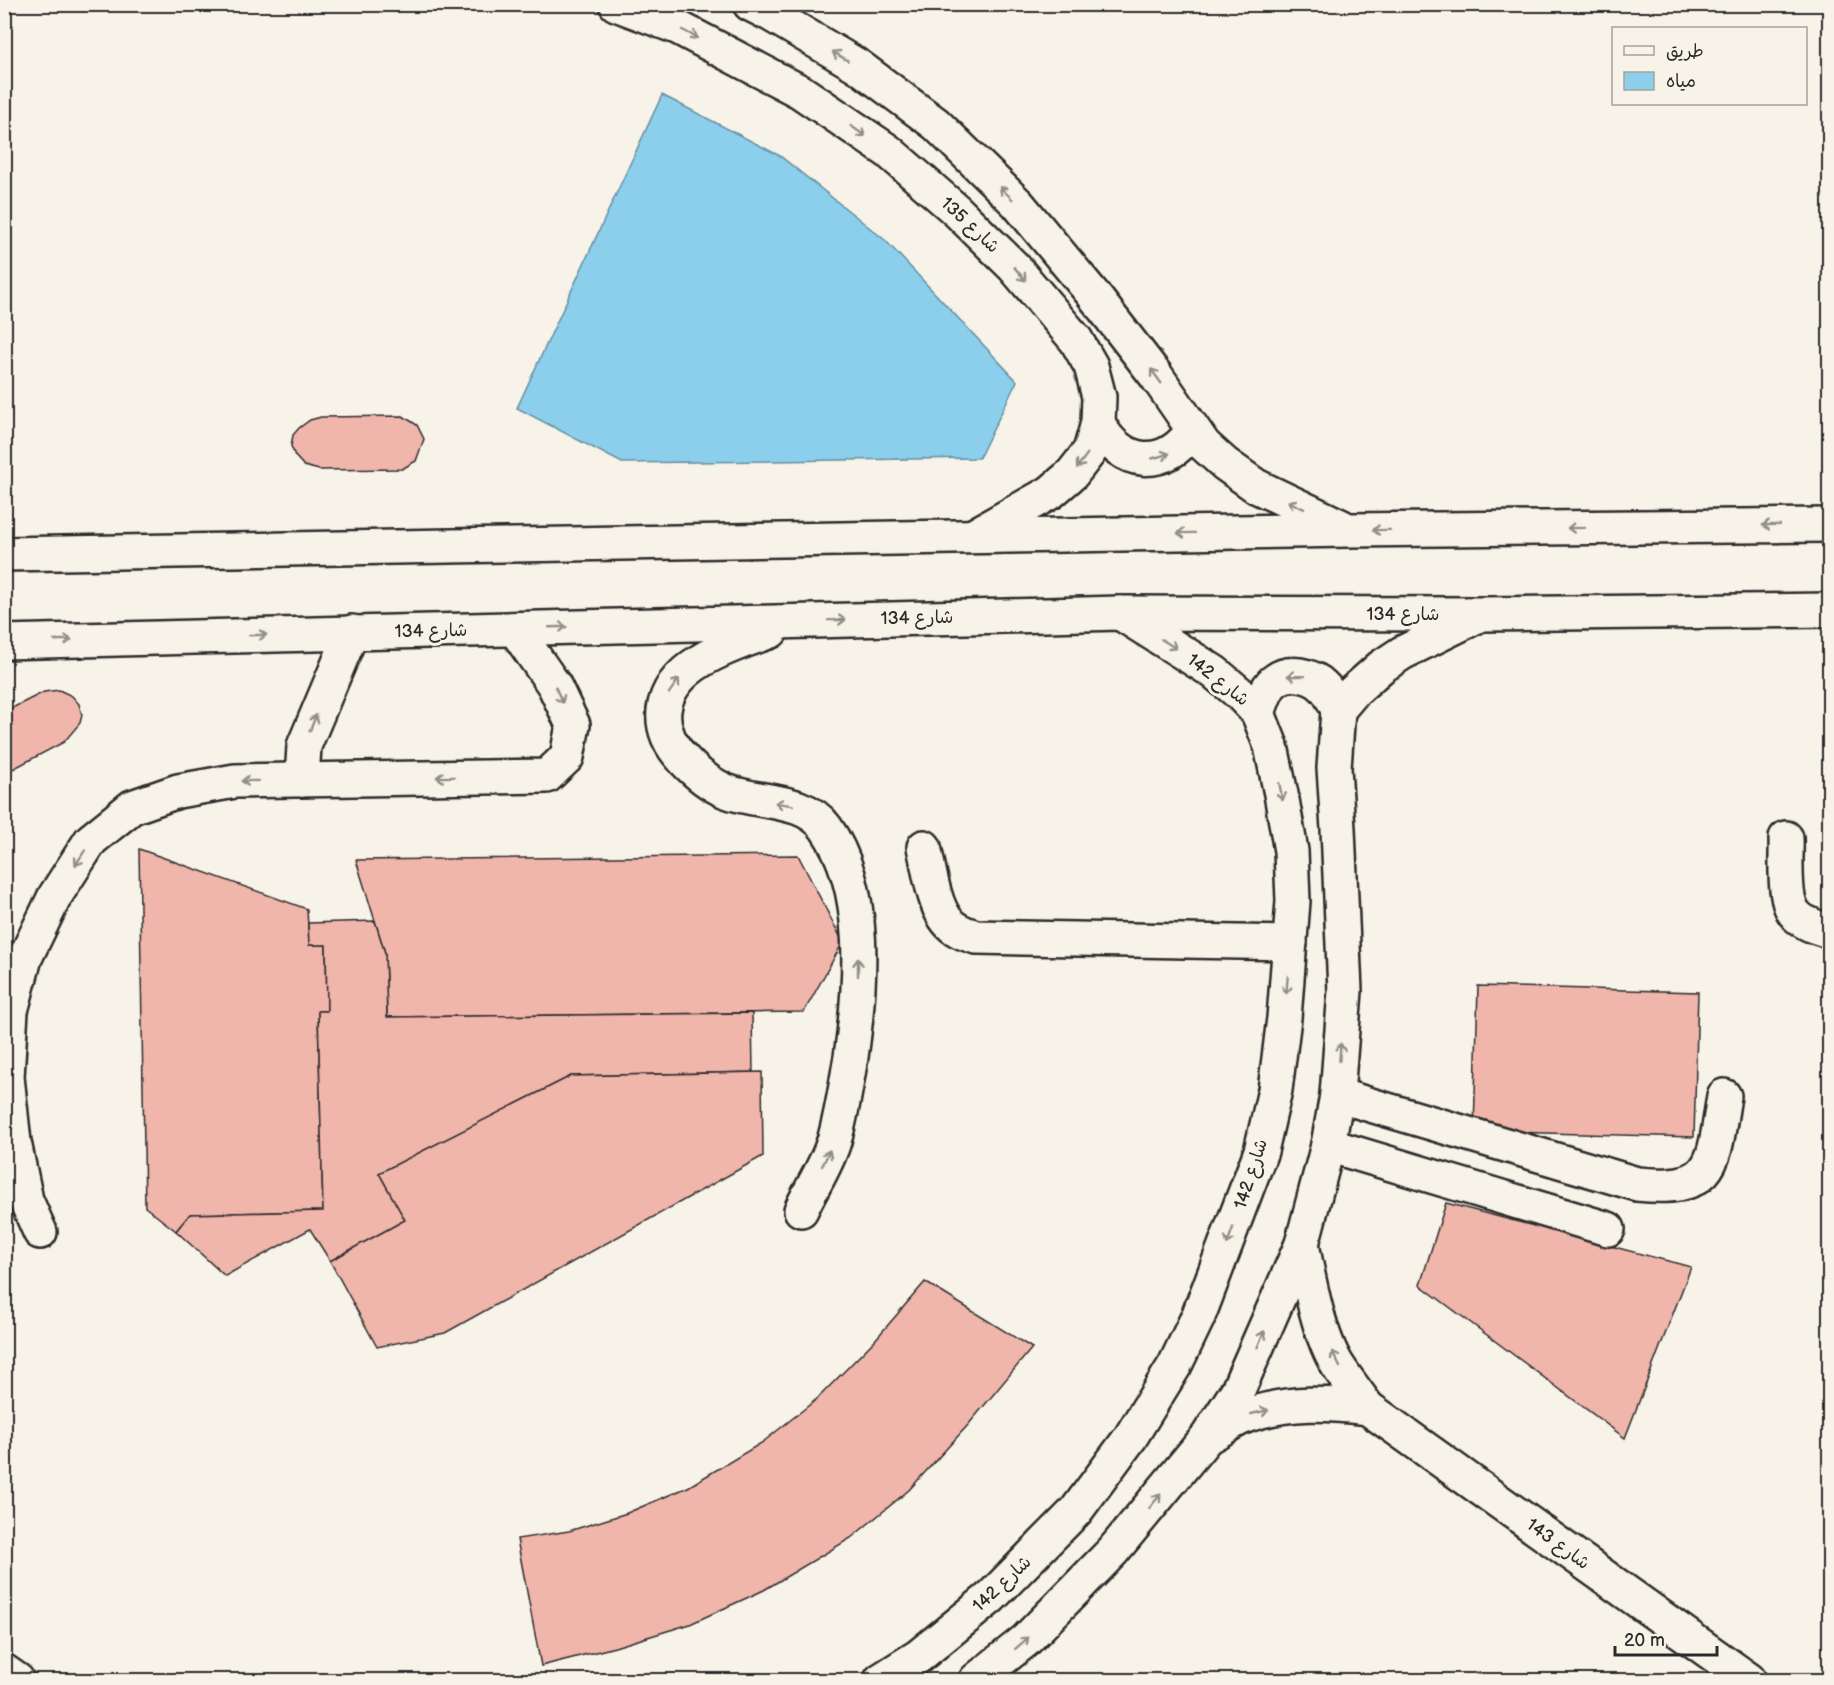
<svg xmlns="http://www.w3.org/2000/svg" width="1834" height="1685" font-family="'Balsamiq Sans','Playpen Sans Arabic',sans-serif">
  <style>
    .water { fill: #8ccfed; stroke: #658d9f; stroke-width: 1.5 }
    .building { fill: #f0b5ab; stroke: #2b2b2b; stroke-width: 1.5 }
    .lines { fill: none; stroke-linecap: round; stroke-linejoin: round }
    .minor-casing { stroke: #2b2b2b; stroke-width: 38 }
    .minor { stroke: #f7f3e8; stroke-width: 33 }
    .oneway { stroke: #918f8a }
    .labels { text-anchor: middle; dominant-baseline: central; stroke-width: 6; stroke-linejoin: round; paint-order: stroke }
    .street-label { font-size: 18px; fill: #2b2b2b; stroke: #f7f3e8 }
  </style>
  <rect width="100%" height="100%" fill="#f7f3e8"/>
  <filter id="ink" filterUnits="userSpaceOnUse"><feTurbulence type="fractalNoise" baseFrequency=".0167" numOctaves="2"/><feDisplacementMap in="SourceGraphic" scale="12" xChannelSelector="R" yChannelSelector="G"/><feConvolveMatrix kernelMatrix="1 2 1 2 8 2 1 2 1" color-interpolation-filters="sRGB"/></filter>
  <g filter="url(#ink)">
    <!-- water -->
    <path class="water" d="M662 95 780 156 885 240 1017 381 979 458 622 463 517 408Z"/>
    <!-- building -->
    <g class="building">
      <path d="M403 416 417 425 424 439 416 461 402 469 319 470 304 466 295 456 291 446 293 435 299 428 310 420 321 417Z"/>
      <path d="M59 690 72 696 79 704 82 715 80 723 64 742 9 771H4V712L44 692Z"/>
      <path d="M139 849 307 909 309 945H326L327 1011H318L323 1211 190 1214 176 1231 145 1207Z"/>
      <path d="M798 855 843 942 804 1012 387 1017 385 953 356 860Z"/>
      <path d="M375 921 385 953 387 1017 752 1013 753 1072 571 1076 379 1173 405 1220 330 1261 310 1229 225 1276 176 1231 190 1214 323 1211 318 1011H327L326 945H309L308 923Z"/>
      <path d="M1478 986 1698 992 1694 1137 1474 1131Z"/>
      <path d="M762 1072 763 1156 445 1333 377 1347 330 1261 405 1220 379 1173 571 1076Z"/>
      <path d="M1446 1203 1691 1267 1625 1438 1420 1285Z"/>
      <path d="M925 1282 1032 1348 968 1425 909 1490 851 1538 764 1590 690 1624 615 1647 541 1666 517 1539 569 1531 627 1513 688 1487 763 1442 818 1398 875 1340Z"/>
    </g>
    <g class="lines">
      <defs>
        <g id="minor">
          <path d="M616 4 677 27 801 92 888 151 957 211 1014 267 1076 340 1091 366 1099 397 1098 423 1090 451 1072 474 1051 492 975 535"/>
          <path d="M750 4 770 14 858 66 936 124 1018 204 1092 293 1157 377 1204 445 1225 464 1256 486 1342 527"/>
          <path d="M1098 423C1120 467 1165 471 1193 430"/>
          <path d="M4 554 1349 530 1830 525"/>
          <path d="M771 631C732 645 670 663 664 710 662 729 670 745 683 759 695 772 709 784 726 791 758 804 804 797 826 828 869 889 861 986 851 1057 846 1085 842 1114 834 1141 827 1165 811 1188 801 1210"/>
          <path d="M4 642 1120 613 1480 614 1830 610"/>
          <path d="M1258 713C1262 703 1266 686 1276 680 1289 670 1312 675 1323 686 1330 692 1334 702 1338 710"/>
          <path d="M302 780 304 746 352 632"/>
          <path d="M1786 838C1787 857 1782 901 1796 915 1804 924 1819 928 1830 931"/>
          <path d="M924 847C930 871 934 918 958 930 963 933 970 935 976 937L1290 943"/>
          <path d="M1337 1095 1637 1184C1717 1192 1713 1163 1724 1096"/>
          <path d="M1328 1145 1608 1229"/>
          <path d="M40 1232 26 1200 14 1142 7 1077 11 1011 25 958 55 896 91 840 132 807 178 791 235 781 547 776 567 757 573 725 554 685 515 629"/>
          <path d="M1302 1244C1309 1280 1318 1334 1338 1366 1347 1380 1358 1394 1368 1408L1749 1680"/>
          <path d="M1209 1436C1223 1429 1237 1418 1251 1414 1291 1401 1328 1403 1368 1408"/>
          <path d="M4 1671 17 1680"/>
          <path d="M881 1680 919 1656 991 1597 1076 1511 1130 1438 1175 1365 1198 1317 1261 1151 1275 1090 1284 1018 1293 901 1291 851 1281 794 1271 746 1258 713 1239 693 1214 672 1120 613"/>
          <path d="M976 1680 1026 1640 1113 1551 1208 1436 1238 1390 1302 1244 1328 1145 1337 1095 1345 991 1338 829 1334 768 1338 710 1354 691 1381 667 1402 653 1475 617"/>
        </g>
      </defs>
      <!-- minor casing -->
      <use href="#minor" class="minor-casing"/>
      <!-- minor -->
      <use href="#minor" class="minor"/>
    </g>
    <!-- one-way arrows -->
    <defs><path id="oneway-shaft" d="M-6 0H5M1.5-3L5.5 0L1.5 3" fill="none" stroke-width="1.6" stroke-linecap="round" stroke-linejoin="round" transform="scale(1.5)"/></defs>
    <g class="oneway">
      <use href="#oneway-shaft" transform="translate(690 34) rotate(28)"/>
      <use href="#oneway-shaft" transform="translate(840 56) rotate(-149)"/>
      <use href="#oneway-shaft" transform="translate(858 131) rotate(35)"/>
      <use href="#oneway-shaft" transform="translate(1006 193) rotate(-136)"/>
      <use href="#oneway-shaft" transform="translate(1020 274) rotate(50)"/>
      <use href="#oneway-shaft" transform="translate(1156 376) rotate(-126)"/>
      <use href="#oneway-shaft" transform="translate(1161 456) rotate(-16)"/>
      <use href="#oneway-shaft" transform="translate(1082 461) rotate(127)"/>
      <use href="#oneway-shaft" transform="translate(1296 505) rotate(-155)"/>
      <use href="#oneway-shaft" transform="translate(1771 525) rotate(179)"/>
      <use href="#oneway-shaft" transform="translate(1576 528) rotate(179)"/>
      <use href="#oneway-shaft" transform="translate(1381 530) rotate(179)"/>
      <use href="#oneway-shaft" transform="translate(1186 533) rotate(179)"/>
      <use href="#oneway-shaft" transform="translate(837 620) rotate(-1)"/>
      <use href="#oneway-shaft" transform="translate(558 627) rotate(-2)"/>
      <use href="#oneway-shaft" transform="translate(258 635) rotate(-2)"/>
      <use href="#oneway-shaft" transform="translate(63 640) rotate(-2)"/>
      <use href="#oneway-shaft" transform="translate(1169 644) rotate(32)"/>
      <use href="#oneway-shaft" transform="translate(1296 676) rotate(-179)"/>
      <use href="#oneway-shaft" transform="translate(674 686) rotate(-55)"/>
      <use href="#oneway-shaft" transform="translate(559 695) rotate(65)"/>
      <use href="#oneway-shaft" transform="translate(313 723) rotate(-68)"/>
      <use href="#oneway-shaft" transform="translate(445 777) rotate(179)"/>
      <use href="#oneway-shaft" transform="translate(250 781) rotate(179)"/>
      <use href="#oneway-shaft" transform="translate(1281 792) rotate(79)"/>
      <use href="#oneway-shaft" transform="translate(784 804) rotate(-171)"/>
      <use href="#oneway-shaft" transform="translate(80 858) rotate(123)"/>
      <use href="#oneway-shaft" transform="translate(858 967) rotate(-90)"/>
      <use href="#oneway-shaft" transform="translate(1287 985) rotate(95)"/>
      <use href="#oneway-shaft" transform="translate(1340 1052) rotate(-86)"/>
      <use href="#oneway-shaft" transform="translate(826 1158) rotate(-64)"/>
      <use href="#oneway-shaft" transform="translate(1230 1236) rotate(110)"/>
      <use href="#oneway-shaft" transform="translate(1261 1339) rotate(-67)"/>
      <use href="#oneway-shaft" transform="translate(1336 1359) rotate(-116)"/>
      <use href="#oneway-shaft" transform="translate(1260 1412) rotate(-13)"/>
      <use href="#oneway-shaft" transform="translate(1155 1501) rotate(-51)"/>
      <use href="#oneway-shaft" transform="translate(1022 1643) rotate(-41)"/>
    </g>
  </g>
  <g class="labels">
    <!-- street labels -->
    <g class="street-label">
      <text transform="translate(970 225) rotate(43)">شارع 135</text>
      <text x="1403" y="614">شارع 134</text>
      <text transform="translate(917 618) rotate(-1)">شارع 134</text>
      <text transform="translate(431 631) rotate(-1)">شارع 134</text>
      <text transform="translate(1218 680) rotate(38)">شارع 142</text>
      <text transform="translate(1251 1174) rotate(-72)">شارع 142</text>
      <text transform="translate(1558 1544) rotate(36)">شارع 143</text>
      <text transform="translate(1002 1584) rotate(-43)">شارع 142</text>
    </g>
  </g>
  <!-- margin -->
  <rect width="1834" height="1685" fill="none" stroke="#f7f3e8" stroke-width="24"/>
  <rect x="12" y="12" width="1810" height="1661" fill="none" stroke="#2b2b2b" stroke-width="2" filter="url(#ink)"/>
  <!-- legend -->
  <rect x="1612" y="27" width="195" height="78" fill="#f7f3e8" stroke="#a5a39c" stroke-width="1.5"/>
  <rect x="1624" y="46" width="30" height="9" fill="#f7f3e8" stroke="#a5a39c" stroke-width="1.5"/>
  <text x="1666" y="57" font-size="18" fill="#2b2b2b">طريق</text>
  <rect x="1624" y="72" width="30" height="18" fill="#8ccfed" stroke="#a5a39c" stroke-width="1.5"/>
  <text x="1666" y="87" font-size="18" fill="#2b2b2b">مياه</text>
  <!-- scale -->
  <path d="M1615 1646v9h102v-9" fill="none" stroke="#2b2b2b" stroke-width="3"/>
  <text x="1624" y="1646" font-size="18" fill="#2b2b2b" stroke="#f7f3e8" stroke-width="4.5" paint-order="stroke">20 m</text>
</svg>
